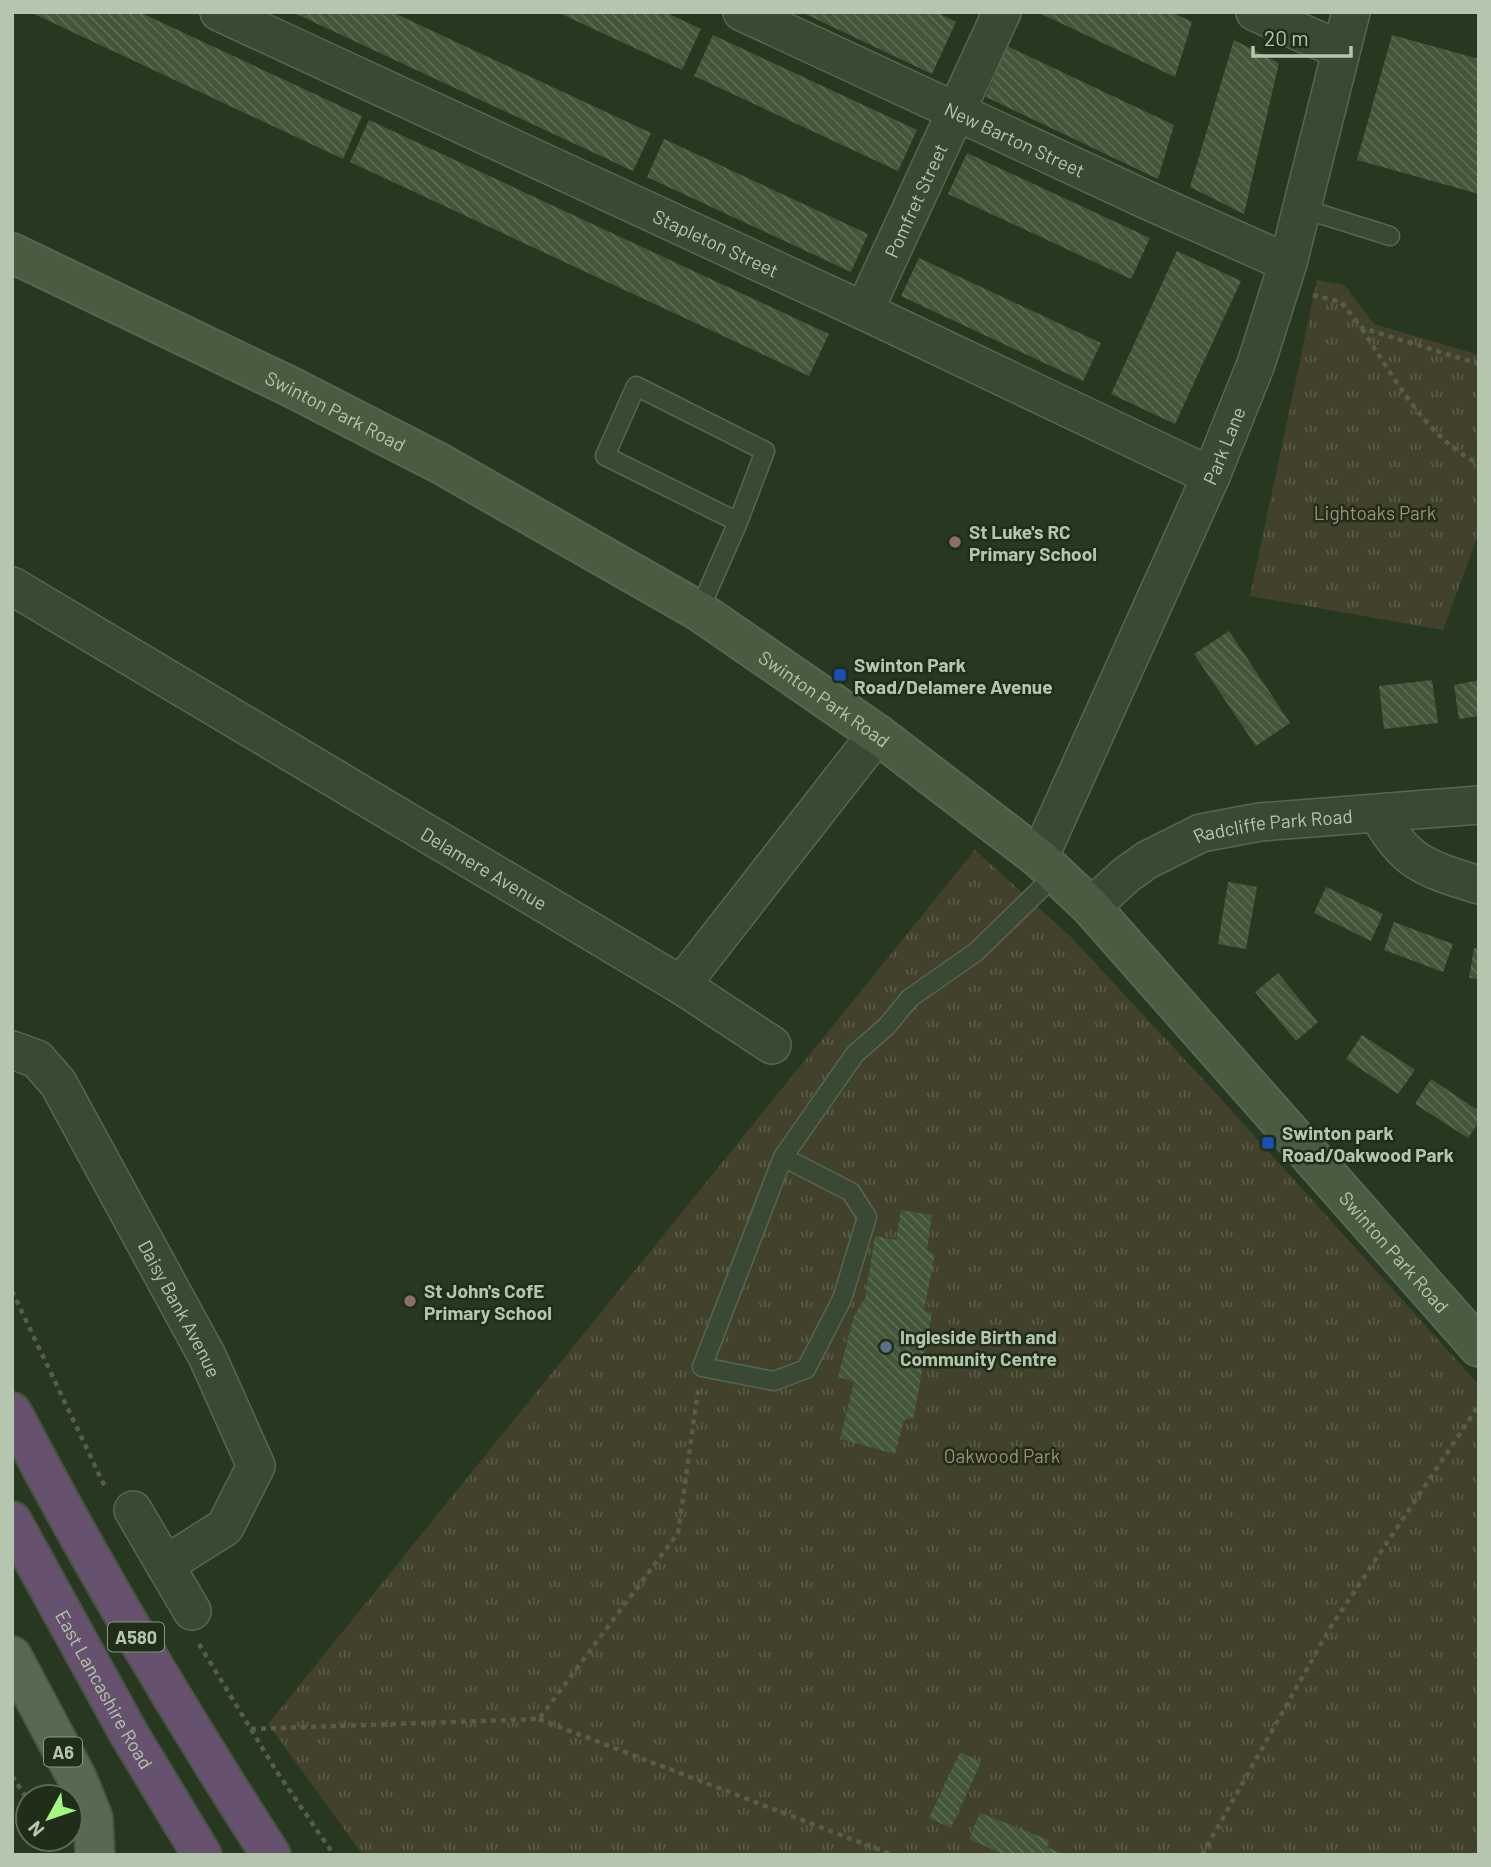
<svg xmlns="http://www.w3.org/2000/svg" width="1491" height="1867" font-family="Barlow,sans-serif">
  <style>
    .park { fill: url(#park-tufts) }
    .building { fill: url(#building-back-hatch) }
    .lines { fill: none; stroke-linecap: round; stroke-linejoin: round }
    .lane-casing { stroke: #586651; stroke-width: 21 }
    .street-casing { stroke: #586651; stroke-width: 40 }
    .secondary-casing { stroke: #586651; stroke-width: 42 }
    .primary-casing { stroke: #465540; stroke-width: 42 }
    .highway-casing { stroke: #45533e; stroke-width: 42 }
    .path { stroke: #585e46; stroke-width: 4.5; stroke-dasharray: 5 5; stroke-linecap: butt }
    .lane { stroke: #3a4934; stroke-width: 18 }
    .street { stroke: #3a4934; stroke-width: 37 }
    .secondary { stroke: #495c42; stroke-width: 38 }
    .primary { stroke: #596951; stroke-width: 38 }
    .highway { stroke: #66516f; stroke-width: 38 }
    .education-dot { fill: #8d6e63; stroke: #202d19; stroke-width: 2.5 }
    .transit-dot { fill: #1a4fb4; stroke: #202d19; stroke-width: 2.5 }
    .service-dot { fill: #5c6f8a; stroke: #202d19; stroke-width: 2.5 }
    .labels { text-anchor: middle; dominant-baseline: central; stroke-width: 5; stroke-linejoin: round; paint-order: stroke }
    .shield { fill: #202d19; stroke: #889781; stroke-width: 2 }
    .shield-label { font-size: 18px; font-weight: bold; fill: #b5c5ae }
    .street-label { font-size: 19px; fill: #b5c5ae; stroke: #202d19 }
    .park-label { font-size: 19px; fill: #a68a7c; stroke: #202d19 }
    .poi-label { font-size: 19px; font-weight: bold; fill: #b5c5ae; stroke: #202d19; text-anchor: start }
  </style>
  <defs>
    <pattern id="park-tufts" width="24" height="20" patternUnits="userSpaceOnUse" patternTransform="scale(1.75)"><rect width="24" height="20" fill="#42412b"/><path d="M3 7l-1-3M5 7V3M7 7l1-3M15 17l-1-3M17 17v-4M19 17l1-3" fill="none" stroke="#5b5b47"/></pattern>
    <pattern id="building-back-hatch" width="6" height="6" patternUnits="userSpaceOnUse" patternTransform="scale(1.75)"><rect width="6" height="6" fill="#435639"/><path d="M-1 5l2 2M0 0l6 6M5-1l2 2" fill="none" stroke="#5c6d53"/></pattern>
  </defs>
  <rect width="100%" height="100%" fill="#283820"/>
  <!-- park -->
  <g class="park">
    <path d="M1317 280 1344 285 1374 324 1479 355V533L1443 630 1250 596Z"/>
    <path d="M975 850 1071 937 1212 1089 1479 1385V1855H363L268 1724Z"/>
  </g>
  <!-- building -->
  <g class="building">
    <path d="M30 12H139L362 116 343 159Z"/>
    <path d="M292 12H392L651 133 633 171Z"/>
    <path d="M557 12H665L701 29 682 70Z"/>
    <path d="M801 12H936L956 22 932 74Z"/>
    <path d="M1037 12H1171L1192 22 1175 77Z"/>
    <path d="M713 35 917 130 898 171 694 76Z"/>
    <path d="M1392 35 1479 59V194L1357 160Z"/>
    <path d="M1234 40 1279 63 1244 214 1190 187Z"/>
    <path d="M1007 46 1174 125 1158 179 986 97Z"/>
    <path d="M369 120 829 334 809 376 350 162Z"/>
    <path d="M664 139 868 234 851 272 647 177Z"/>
    <path d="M967 153 1150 238 1131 279 948 194Z"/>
    <path d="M1177 251 1241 281 1175 424 1111 394Z"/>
    <path d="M919 258 1101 343 1083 381 901 296Z"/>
    <path d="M1229 631 1290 723 1256 746 1194 654Z"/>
    <path d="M1432 680 1438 723 1384 729 1379 686Z"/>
    <path d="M1479 680V716L1459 719 1454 685Z"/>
    <path d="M1228 882 1257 887 1246 949 1218 944Z"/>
    <path d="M1326 887 1383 914 1371 941 1314 913Z"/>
    <path d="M1394 922 1453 944 1443 972 1384 950Z"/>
    <path d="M1474 948 1479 949V979L1469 978Z"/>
    <path d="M1278 973 1318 1022 1296 1041 1255 992Z"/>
    <path d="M1362 1035 1415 1070 1398 1094 1346 1059Z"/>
    <path d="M1431 1079 1479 1111V1122L1468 1138 1415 1104Z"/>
    <path d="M901 1210 932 1215 927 1250 935 1254 924 1311 932 1313 914 1417 904 1420 895 1454 840 1439 854 1382 838 1377 854 1316 865 1298 875 1236 896 1240Z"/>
    <path d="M960 1752 981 1762 951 1828 929 1818Z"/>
    <path d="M980 1813 1049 1840 1047 1847 1065 1855H1005L969 1839Z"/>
  </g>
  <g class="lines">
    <defs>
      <g id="lane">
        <path d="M1301 208 1390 236"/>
        <path d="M699 611 738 522 605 456 636 386 765 451 738 522"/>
        <path d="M783 1157 851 1192 867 1217 842 1299 806 1369 774 1381 702 1367 783 1157 855 1054 887 1026 910 998 976 952 1056 874"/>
      </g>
      <g id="street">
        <path id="s1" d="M219 12 864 311 1211 476"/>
        <path id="s2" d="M742 12 1151 202 1288 263"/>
        <path d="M1255 12 1340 50"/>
        <path id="s3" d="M864 311 1002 12"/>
        <path id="s4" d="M12 586 681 985 877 734"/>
        <path d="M1378 813C1404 863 1427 869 1479 885"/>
        <path id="s5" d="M1039 858 1211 476 1256 364 1288 263 1351 12"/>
        <path id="s6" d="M1091 907 1126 875 1147 860 1201 833 1260 822 1479 805"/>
        <path d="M681 985 772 1045"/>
        <path id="s7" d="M12 1050 37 1059 58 1083 207 1356 256 1466 225 1527 165 1565"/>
        <path d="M133 1510 192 1611"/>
      </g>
      <g id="secondary">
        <path id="s8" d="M12 253 291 387 441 464 699 611 877 734 1039 858 1091 907 1479 1347"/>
      </g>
      <path id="primary" d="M12 1656 77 1778 93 1818 95 1855"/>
      <g id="highway">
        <path d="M12 1412C91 1564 178 1711 271 1855"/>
        <path id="s9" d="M12 1521 129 1734 202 1855"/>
      </g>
    </defs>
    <!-- lane casing -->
    <use href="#lane" class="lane-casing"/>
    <!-- street casing -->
    <use href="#street" class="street-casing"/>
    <!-- secondary casing -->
    <use href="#secondary" class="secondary-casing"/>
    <!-- primary casing -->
    <use href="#primary" class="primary-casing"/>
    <!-- highway casing -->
    <use href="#highway" class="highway-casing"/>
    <!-- path -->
    <g class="path">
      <path d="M1313 295 1341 302 1362 328 1479 364"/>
      <path d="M1362 329C1394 377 1425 437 1479 464"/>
      <path d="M12 1291 106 1489"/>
      <path d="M199 1644 277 1772 334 1855"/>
      <path d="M539 1719 893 1855"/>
      <path d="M251 1729 539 1719 678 1533 698 1391"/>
      <path d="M12 1776 28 1800"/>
      <path d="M1202 1855 1330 1628 1479 1405"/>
    </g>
    <!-- lane -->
    <use href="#lane" class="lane"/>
    <!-- street -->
    <use href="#street" class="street"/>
    <!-- secondary -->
    <use href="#secondary" class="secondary"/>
    <!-- primary -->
    <use href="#primary" class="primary"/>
    <!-- highway -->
    <use href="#highway" class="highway"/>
  </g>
  <!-- markers -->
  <g class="education-dot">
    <circle cx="955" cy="542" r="7"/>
    <circle cx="410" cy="1301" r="7"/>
  </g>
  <g class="transit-dot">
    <rect x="833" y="668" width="14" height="14" rx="3.5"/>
    <rect x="1261" y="1136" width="14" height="14" rx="3.5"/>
  </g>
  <circle class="service-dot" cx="886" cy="1347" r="7"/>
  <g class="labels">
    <!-- shield labels -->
    <g class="shield">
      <rect x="108" y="1622.5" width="56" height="29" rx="5"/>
      <rect x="44" y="1737.5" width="38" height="29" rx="5"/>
    </g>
    <g class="shield-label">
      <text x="136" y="1637">A580</text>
      <text x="63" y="1752">A6</text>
    </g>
    <!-- street labels -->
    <g class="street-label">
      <text stroke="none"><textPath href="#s2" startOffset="301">New Barton Street</textPath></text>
      <text stroke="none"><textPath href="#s3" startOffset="122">Pomfret Street</textPath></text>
      <text stroke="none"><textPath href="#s1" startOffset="548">Stapleton Street</textPath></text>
      <text stroke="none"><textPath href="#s8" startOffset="360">Swinton Park Road</textPath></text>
      <text stroke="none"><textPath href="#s5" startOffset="452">Park Lane</textPath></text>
      <text stroke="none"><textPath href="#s8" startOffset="928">Swinton Park Road</textPath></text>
      <text stroke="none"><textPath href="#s6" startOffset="206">Radcliffe Park Road</textPath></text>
      <text stroke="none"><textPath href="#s4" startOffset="550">Delamere Avenue</textPath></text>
      <text stroke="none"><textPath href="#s8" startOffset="1726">Swinton Park Road</textPath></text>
      <text stroke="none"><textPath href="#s7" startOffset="315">Daisy Bank Avenue</textPath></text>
      <text stroke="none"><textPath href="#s9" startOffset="192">East Lancashire Road</textPath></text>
    </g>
    <!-- park labels -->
    <g class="park-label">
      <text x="1375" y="512">Lightoaks Park</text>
      <text x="1002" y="1455">Oakwood Park</text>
    </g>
    <!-- poi labels -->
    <g class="poi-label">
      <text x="969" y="531">St Luke's RC<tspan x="969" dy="22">Primary School</tspan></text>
      <text x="854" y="664">Swinton Park<tspan x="854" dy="22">Road/Delamere Avenue</tspan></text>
      <text x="1282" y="1132">Swinton park<tspan x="1282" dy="22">Road/Oakwood Park</tspan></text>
      <text x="424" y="1290">St John's CofE<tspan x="424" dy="22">Primary School</tspan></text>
      <text x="900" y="1336">Ingleside Birth and<tspan x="900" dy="22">Community Centre</tspan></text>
    </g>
  </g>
  <!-- border -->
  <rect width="1491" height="1867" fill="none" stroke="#b5c5ae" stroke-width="28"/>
  <!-- north arrow -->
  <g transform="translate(49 1818) rotate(230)"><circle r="33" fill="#202d19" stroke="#5c6a55" stroke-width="2"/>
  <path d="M0-5L12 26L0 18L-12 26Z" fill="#a3f980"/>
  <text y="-10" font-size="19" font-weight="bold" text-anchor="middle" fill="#b5c5ae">N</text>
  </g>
  <!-- scale -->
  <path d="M1253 46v10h98v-10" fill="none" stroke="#b5c5ae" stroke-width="3.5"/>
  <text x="1264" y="46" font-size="21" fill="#b5c5ae" stroke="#202d19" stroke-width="5" paint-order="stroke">20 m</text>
</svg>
